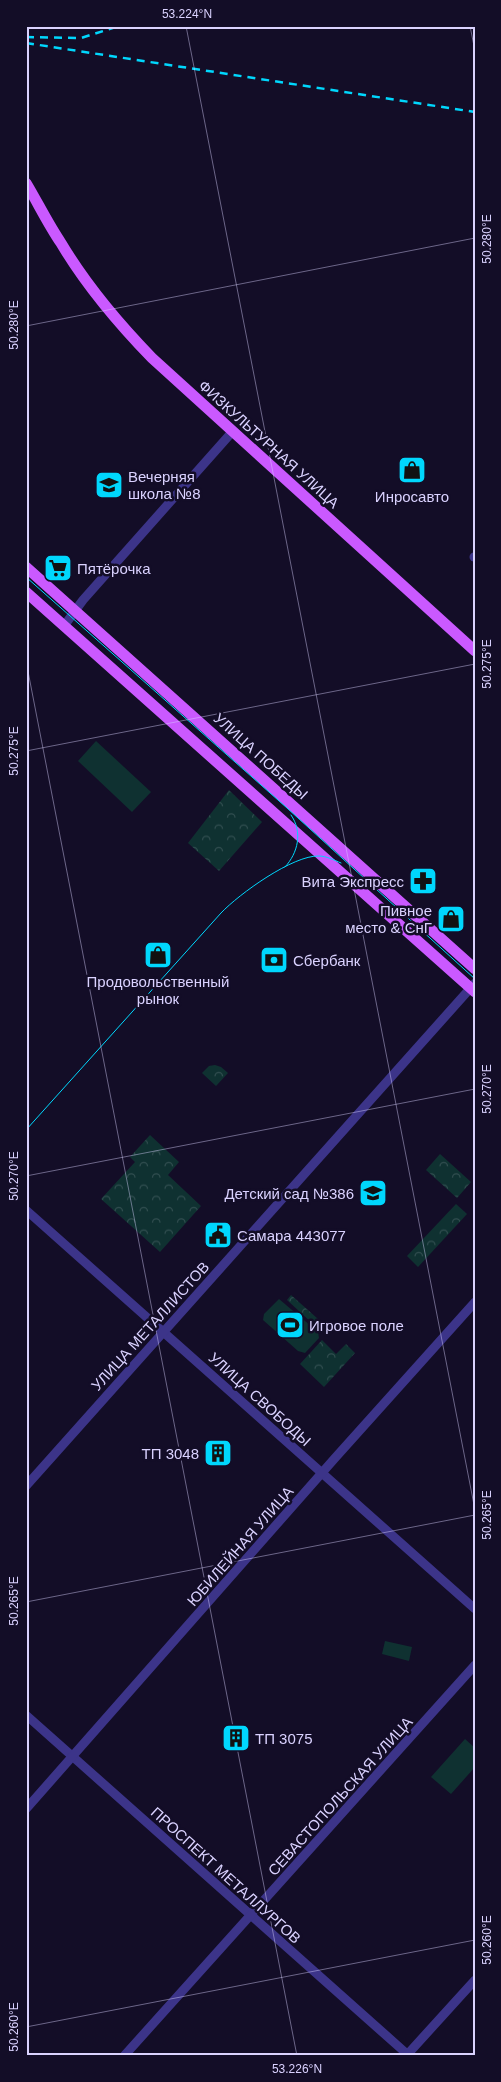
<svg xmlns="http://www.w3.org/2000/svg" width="501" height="2082" font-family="Helvetica,sans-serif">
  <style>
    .forest { fill: url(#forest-crowns) }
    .garden { fill: #0f3131 }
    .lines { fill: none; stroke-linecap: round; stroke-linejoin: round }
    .minor { stroke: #3c3489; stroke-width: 9 }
    .major { stroke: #ca59ff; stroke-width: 11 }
    .tram { stroke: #00d7fd; stroke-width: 1 }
    .rail { stroke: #00d7fd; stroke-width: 2.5; stroke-dasharray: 8 6; stroke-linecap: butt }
    .ticks { fill: none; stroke: #dad2ff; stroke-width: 1; stroke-opacity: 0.45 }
    .labels { text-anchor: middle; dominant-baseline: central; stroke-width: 5; stroke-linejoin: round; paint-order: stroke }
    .street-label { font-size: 15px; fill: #dad2ff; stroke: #130d27 }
    .poi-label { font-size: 15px; fill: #dad2ff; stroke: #130d27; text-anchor: start }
    .neatline { fill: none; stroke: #dad2ff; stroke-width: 2 }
    .ticks-label { font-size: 12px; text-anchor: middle; fill: #dad2ff }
  </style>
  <defs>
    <pattern id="forest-crowns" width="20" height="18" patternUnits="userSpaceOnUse" patternTransform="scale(1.25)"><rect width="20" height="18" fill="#0f3131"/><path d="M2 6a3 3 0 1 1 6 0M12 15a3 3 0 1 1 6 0" fill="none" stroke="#314e50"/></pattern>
  </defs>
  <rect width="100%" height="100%" fill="#130d27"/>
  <!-- forest -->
  <g class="forest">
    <path d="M229 790 262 822 219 871 188 843Z"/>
    <path d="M215 1065 221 1067 228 1073 216 1086 202 1073 209 1066Z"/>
    <path d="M150 1135 179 1162 168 1175 201 1206 160 1252 101 1199 135 1162 130 1157Z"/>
    <path d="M440 1154 471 1182 457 1198 426 1170Z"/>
    <path d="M456 1204 467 1214 418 1267 407 1256Z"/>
    <path d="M291 1295 318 1319 313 1324 287 1300Z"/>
    <path d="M322 1340 336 1354 346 1344 355 1353 324 1387 300 1364Z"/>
  </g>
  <!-- garden -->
  <g class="garden">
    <path d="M96 741 151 792 132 812 78 761Z"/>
    <path d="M279 1299 318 1332 319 1338 305 1353 298 1351 263 1320 264 1314Z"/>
    <path d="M385 1641 412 1647 409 1661 382 1654Z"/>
    <path d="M465 1739 475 1748V1767L451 1794 431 1777Z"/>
  </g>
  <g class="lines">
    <!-- minor -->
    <g class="minor">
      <path d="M474 557H475"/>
      <path d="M64 626 83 600 233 431"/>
      <path d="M26 1210 475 1609"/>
      <path d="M26 1486 475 983"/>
      <path d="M26 1715 407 2054"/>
      <path d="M26 1809 335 1458 475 1302"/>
      <path d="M124 2056 475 1665"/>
      <path d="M406 2056 475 1980"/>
    </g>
    <!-- major -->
    <g class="major">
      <path d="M26 183C38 203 48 224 61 243 86 285 118 323 152 358L475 651"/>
      <path d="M26 567 475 969"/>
      <path d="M26 592 475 992"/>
    </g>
    <!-- tram -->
    <g class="tram">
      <path d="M26 577 287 808 475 979"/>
      <path d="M285 867C298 853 303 832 291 815"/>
      <path d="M26 1130 221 913C239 894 293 855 319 856 326 856 334 860 341 863"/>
    </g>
    <!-- rail -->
    <g class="rail">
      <path d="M26 37 81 38 119 26"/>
      <path d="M26 43 475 112"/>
    </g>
  </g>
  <!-- ticks -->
  <path class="ticks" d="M186 26 475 1510M470 26 475 51M26 326 475 238M26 661 297 2056M26 751 475 664M26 1176 475 1089M26 1602 475 1515M26 2027 475 1940"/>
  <!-- icons -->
  <defs>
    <symbol id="shop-square" viewBox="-11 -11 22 22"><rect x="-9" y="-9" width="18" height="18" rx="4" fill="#00d7fd" stroke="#130d27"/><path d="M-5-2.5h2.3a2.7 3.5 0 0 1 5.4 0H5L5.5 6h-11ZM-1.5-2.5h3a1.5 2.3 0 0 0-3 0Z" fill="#111"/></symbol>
    <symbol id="school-square" viewBox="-11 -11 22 22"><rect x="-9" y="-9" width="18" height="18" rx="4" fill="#00d7fd" stroke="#130d27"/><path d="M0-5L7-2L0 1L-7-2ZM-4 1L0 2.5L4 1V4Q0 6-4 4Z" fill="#111"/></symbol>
    <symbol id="supermarket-square" viewBox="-11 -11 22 22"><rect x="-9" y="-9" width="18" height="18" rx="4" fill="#00d7fd" stroke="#130d27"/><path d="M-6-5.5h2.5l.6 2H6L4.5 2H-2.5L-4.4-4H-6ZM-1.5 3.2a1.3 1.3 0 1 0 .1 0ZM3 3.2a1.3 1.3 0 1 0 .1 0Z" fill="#111"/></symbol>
    <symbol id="pharmacy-square" viewBox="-11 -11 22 22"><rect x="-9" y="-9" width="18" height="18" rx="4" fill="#00d7fd" stroke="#130d27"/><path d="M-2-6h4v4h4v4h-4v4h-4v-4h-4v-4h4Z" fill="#111"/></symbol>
    <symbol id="bank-square" viewBox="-11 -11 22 22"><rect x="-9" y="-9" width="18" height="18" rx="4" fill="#00d7fd" stroke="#130d27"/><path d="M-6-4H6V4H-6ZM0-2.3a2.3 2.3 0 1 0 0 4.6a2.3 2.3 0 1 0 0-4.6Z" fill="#111"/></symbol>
    <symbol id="civic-square" viewBox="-11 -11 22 22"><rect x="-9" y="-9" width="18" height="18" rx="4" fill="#00d7fd" stroke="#130d27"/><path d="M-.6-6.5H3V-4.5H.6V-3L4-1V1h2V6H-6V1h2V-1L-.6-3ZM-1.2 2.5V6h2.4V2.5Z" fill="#111"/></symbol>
    <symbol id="stadium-square" viewBox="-11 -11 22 22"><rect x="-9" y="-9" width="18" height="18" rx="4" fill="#00d7fd" stroke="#130d27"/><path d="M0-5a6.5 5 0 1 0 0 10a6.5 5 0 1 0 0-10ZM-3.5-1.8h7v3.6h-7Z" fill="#111"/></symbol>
    <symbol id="building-square" viewBox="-11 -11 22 22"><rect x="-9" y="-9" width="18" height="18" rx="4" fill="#00d7fd" stroke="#130d27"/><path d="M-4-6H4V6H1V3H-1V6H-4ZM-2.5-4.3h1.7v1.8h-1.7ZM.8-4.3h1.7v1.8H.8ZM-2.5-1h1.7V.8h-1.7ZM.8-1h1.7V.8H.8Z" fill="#111"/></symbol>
  </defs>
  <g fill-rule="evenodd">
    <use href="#shop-square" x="396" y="454" width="32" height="32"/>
    <use href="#school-square" x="93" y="469" width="32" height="32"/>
    <use href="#supermarket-square" x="42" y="552" width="32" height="32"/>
    <use href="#pharmacy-square" x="407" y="865" width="32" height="32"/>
    <use href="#shop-square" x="435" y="903" width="32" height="32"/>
    <use href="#shop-square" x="142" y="939" width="32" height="32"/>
    <use href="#bank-square" x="258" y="944" width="32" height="32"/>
    <use href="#school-square" x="357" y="1177" width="32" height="32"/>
    <use href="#civic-square" x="202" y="1219" width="32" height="32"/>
    <use href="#stadium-square" x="274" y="1309" width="32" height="32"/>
    <use href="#building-square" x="202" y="1437" width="32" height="32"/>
    <use href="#building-square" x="220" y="1722" width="32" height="32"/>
  </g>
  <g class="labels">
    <!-- street labels -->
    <g class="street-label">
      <text transform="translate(269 444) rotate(42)">ФИЗКУЛЬТУРНАЯ УЛИЦА</text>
      <text transform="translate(261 756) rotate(42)">УЛИЦА ПОБЕДЫ</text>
      <text transform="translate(150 1326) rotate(-48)">УЛИЦА МЕТАЛЛИСТОВ</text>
      <text transform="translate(260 1399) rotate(42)">УЛИЦА СВОБОДЫ</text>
      <text transform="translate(240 1546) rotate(-49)">ЮБИЛЕЙНАЯ УЛИЦА</text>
      <text transform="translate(340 1796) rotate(-48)">СЕВАСТОПОЛЬСКАЯ УЛИЦА</text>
      <text transform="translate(226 1875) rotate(42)">ПРОСПЕКТ МЕТАЛЛУРГОВ</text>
    </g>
    <!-- poi labels -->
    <g class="poi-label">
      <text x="128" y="476">Вечерняя<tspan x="128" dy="17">школа №8</tspan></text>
      <text x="412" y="496" text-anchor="middle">Инросавто</text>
      <text x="77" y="568">Пятёрочка</text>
      <text x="404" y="881" text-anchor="end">Вита Экспресс</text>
      <text x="432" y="910" text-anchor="end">Пивное<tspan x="432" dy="17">место &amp; СнГ</tspan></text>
      <text x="293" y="960">Сбербанк</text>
      <text x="158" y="981" text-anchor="middle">Продовольственный<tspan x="158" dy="17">рынок</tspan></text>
      <text x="354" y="1193" text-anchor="end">Детский сад №386</text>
      <text x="237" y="1235">Самара 443077</text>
      <text x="309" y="1325">Игровое поле</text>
      <text x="199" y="1453" text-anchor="end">ТП 3048</text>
      <text x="255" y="1738">ТП 3075</text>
    </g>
  </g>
  <!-- border -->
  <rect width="501" height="2082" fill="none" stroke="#130d27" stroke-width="55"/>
  <rect x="28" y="28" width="446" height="2026" class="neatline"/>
  <g class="ticks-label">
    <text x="187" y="18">53.224°N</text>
    <text transform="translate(487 239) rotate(-90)" y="4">50.280°E</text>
    <text transform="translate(14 325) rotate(-90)" y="4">50.280°E</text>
    <text transform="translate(487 664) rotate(-90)" y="4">50.275°E</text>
    <text transform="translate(14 751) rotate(-90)" y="4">50.275°E</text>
    <text transform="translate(487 1089) rotate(-90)" y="4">50.270°E</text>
    <text transform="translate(14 1176) rotate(-90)" y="4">50.270°E</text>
    <text transform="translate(487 1515) rotate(-90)" y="4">50.265°E</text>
    <text transform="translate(14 1601) rotate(-90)" y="4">50.265°E</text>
    <text transform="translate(487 1940) rotate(-90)" y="4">50.260°E</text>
    <text transform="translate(14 2027) rotate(-90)" y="4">50.260°E</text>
    <text x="297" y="2073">53.226°N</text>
  </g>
</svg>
